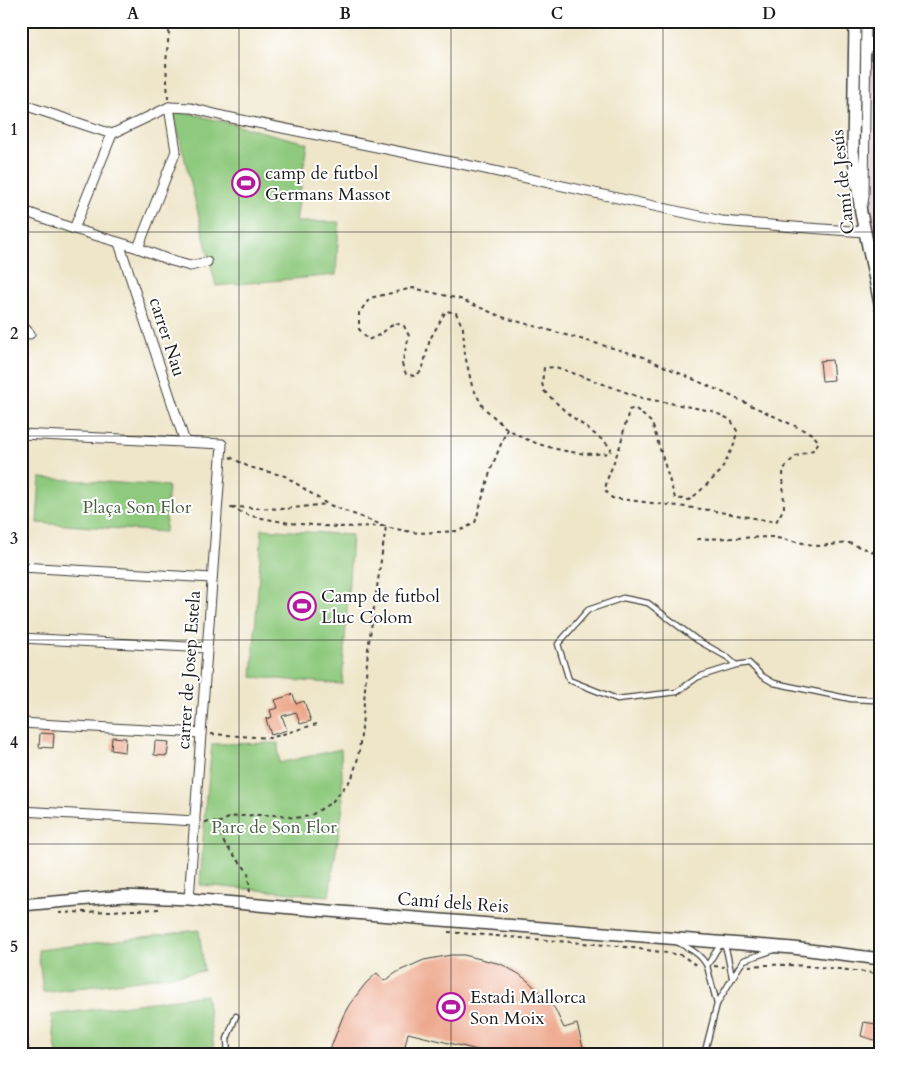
<svg xmlns="http://www.w3.org/2000/svg" width="902" height="1076" font-family="Cardo,serif">
  <style>
    .industrial { fill: #d2bec2 }
    .green { fill: #8ec97d; stroke: #55724c }
    .building { fill: #eda68a }
    .lines { fill: none; stroke-linecap: round; stroke-linejoin: round }
    .service-casing { stroke: #3c3a36; stroke-width: 7 }
    .minor-casing { stroke: #3c3a36; stroke-width: 11 }
    .tertiary-casing { stroke: #3c3a36; stroke-width: 14 }
    .path { stroke: #3c3a36; stroke-width: 2; stroke-dasharray: 4 4; stroke-linecap: butt }
    .service { stroke: #fff; stroke-width: 4.5 }
    .minor { stroke: #fff; stroke-width: 9 }
    .tertiary { stroke: #fff; stroke-width: 11 }
    .grid { fill: none; stroke: #1c1c1c; stroke-width: 1; stroke-opacity: 0.55 }
    .labels { text-anchor: middle; dominant-baseline: central; stroke-width: 4; stroke-linejoin: round; paint-order: stroke }
    .poi-label { font-size: 18px; fill: #1c1c1c; stroke: #fff; text-anchor: start }
    .street-label { font-size: 18px; fill: #1c1c1c; stroke: #fff }
    .park-label { font-size: 18px; fill: #4a6143; stroke: #fff }
    .neatline { fill: none; stroke: #1c1c1c; stroke-width: 2 }
    .grid-label { font-size: 16px; text-anchor: middle; font-weight: bold; fill: #1c1c1c }
  </style>
  <rect width="100%" height="100%" fill="#fff"/>
  <filter id="ink" filterUnits="userSpaceOnUse"><feTurbulence type="fractalNoise" baseFrequency=".02" numOctaves="2"/><feDisplacementMap in="SourceGraphic" scale="10" xChannelSelector="R" yChannelSelector="G"/><feConvolveMatrix kernelMatrix="1 2 1 2 8 2 1 2 1" color-interpolation-filters="sRGB"/></filter>
  <filter id="wash" filterUnits="userSpaceOnUse"><feTurbulence type="fractalNoise" baseFrequency=".0096" numOctaves="4" result="noise"/><feDisplacementMap in="SourceGraphic" scale="20" xChannelSelector="R" yChannelSelector="G"/><feGaussianBlur stdDeviation="1.12" result="paint"/><feColorMatrix in="noise" values="0 0 0 0 0 0 0 0 0 0 0 0 0 0 0 0 0 1.4 0 .05"/><feComposite in="paint" operator="in"/></filter>
  <g filter="url(#wash)">
    <rect width="100%" height="100%" fill="#efe6ca"/>
    <!-- industrial -->
    <path class="industrial" d="M857 21H881V295L853 151Z"/>
    <!-- green -->
    <g class="green">
      <path d="M180 111 307 143 296 222H339L336 275 216 286 174 115Z"/>
      <path d="M40 478 168 486 165 532 37 523Z"/>
      <path d="M262 529 352 535 342 684 252 677Z"/>
      <path d="M278 743 279 763 341 749 343 806 329 896 200 885 206 795H207L212 744Z"/>
      <path d="M199 930 204 971 43 993 38 950Z"/>
      <path d="M206 995 215 1055H57L51 1015Z"/>
    </g>
    <g id="blocks">
      <!-- building -->
      <g class="building">
        <path d="M832 360 834 380 822 381 820 361Z"/>
        <path d="M293 694 296 704 304 701 311 721 300 724 296 712 282 716 287 730 271 735 266 719 272 717 270 710 278 708 275 700Z"/>
        <path d="M40 733 54 734 53 748 39 747Z"/>
        <path d="M112 737 126 738 125 752 111 750Z"/>
        <path d="M155 741 169 742 167 756 154 755Z"/>
        <path d="M451 955H464L501 964 519 974 528 981 547 999 555 1009 564 1028 577 1024 585 1055H498L408 1033 403 1055H328L343 1016 349 1005 366 983 377 973 384 981 399 971 424 960Z"/>
        <path d="M864 1022 881 1025V1042L861 1036Z"/>
      </g>
    </g>
  </g>
  <g filter="url(#ink)">
    <use href="#blocks" fill-opacity="0" stroke="#3c3a36" stroke-width="1"/>
    <g class="lines">
      <defs>
        <g id="service">
          <path d="M736 665 727 657 697 640 648 603 623 598 588 610 558 644 569 680 617 699 677 692 698 677 736 665 749 663 762 676 774 683 851 699 874 700 881 696"/>
          <path d="M677 942C689 948 701 954 707 966"/>
          <path d="M724 944 727 953 732 977"/>
          <path d="M717 1004 707 966 716 951 722 943"/>
          <path d="M228 1055 227 1039 236 1016"/>
          <path d="M704 1055 717 1004 739 967 744 960 774 950"/>
        </g>
        <g id="minor">
          <path d="M877 21 881 24"/>
          <path d="M866 52 870 44 881 36"/>
          <path d="M21 104 112 134 169 107 191 108 227 117 476 167 722 221 794 227 865 232"/>
          <path d="M863 203 864 196 866 21"/>
          <path d="M21 210 74 229 138 248 172 261 190 266 207 262"/>
          <path d="M74 229 112 134"/>
          <path d="M119 243 185 442"/>
          <path d="M138 248 176 151 169 107"/>
          <path d="M21 324 30 334"/>
          <path d="M21 434 222 444 189 899"/>
          <path d="M21 567 212 578"/>
          <path d="M21 638 207 648"/>
          <path d="M21 723 201 733"/>
          <path d="M21 811 195 821"/>
        </g>
        <g id="tertiary">
          <path d="M855 21 853 151 861 213 881 308"/>
          <path d="M21 905 124 896 189 899 316 910 793 948 881 959"/>
        </g>
      </defs>
      <!-- service casing -->
      <use href="#service" class="service-casing"/>
      <!-- minor casing -->
      <use href="#minor" class="minor-casing"/>
      <!-- tertiary casing -->
      <use href="#tertiary" class="tertiary-casing"/>
      <!-- path -->
      <g class="path">
        <path d="M168 99 166 63 170 21"/>
        <path d="M230 457 249 467 285 476 327 504 390 528 418 533 459 531 475 523 491 469 507 429C516 433 526 440 536 443 559 451 585 456 610 453L611 448 605 442 566 412 544 391 542 383 544 368 556 367 642 398 712 411 731 420 737 431 734 445 720 472 699 492 689 500 675 498 652 423 635 408 629 410 620 446 607 480 605 490 612 498 709 510 776 522 784 508 783 470 794 457 813 450 819 442 812 434 731 396 641 356 502 317 460 299 413 288 370 298 359 313V329L368 340 379 335 395 323 404 326 409 336 402 364 406 374 414 376 422 371 430 339 446 311 456 313 463 328 465 355 472 386 483 407 507 429"/>
        <path d="M232 507 284 509 327 504"/>
        <path d="M697 539 772 537 818 546 849 543 874 552 881 550"/>
        <path d="M211 734 270 738 320 723"/>
        <path d="M205 822 218 823 224 843 248 872 250 895"/>
        <path d="M218 823 231 817 253 815H281L294 818 310 816 332 802 352 778 358 758 362 728 368 649 386 526 337 527 289 523 251 516 229 507"/>
        <path d="M59 913 159 909"/>
        <path d="M21 920 24 936H21"/>
        <path d="M448 932 619 946 681 955 696 965H699"/>
        <path d="M714 966 724 967"/>
        <path d="M749 966C792 962 837 969 881 974"/>
        <path d="M21 1008H24L29 1055"/>
        <path d="M21 1041 23 1055"/>
      </g>
      <!-- service -->
      <use href="#service" class="service"/>
      <!-- minor -->
      <use href="#minor" class="minor"/>
      <!-- tertiary -->
      <use href="#tertiary" class="tertiary"/>
    </g>
  </g>
  <!-- grid -->
  <path class="grid" d="M239 21V1055M451 21V1055M663 21V1055M21 232H881M21 436H881M21 640H881M21 844H881"/>
  <!-- icons -->
  <defs>
    <symbol id="stadium-ring" viewBox="-11 -11 22 22"><circle r="9.5" fill="#fff" stroke="#b5179e" stroke-width="1.5"/><path d="M0-5a6.5 5 0 1 0 0 10a6.5 5 0 1 0 0-10ZM-3.5-1.8h7v3.6h-7Z" fill="#b5179e"/></symbol>
  </defs>
  <g fill-rule="evenodd">
    <use href="#stadium-ring" x="230" y="167" width="32" height="32"/>
    <use href="#stadium-ring" x="286" y="590" width="32" height="32"/>
    <use href="#stadium-ring" x="435" y="991" width="32" height="32"/>
  </g>
  <g class="labels">
    <!-- poi labels -->
    <g class="poi-label">
      <text x="265" y="173">camp de futbol<tspan x="265" dy="21">Germans Massot</tspan></text>
      <text x="321" y="596">Camp de futbol<tspan x="321" dy="21">Lluc Colom</tspan></text>
      <text x="470" y="997">Estadi Mallorca<tspan x="470" dy="21">Son Moix</tspan></text>
    </g>
    <!-- street labels -->
    <g class="street-label">
      <text transform="translate(843 182) rotate(-96)">Camí de Jesús</text>
      <text transform="translate(167 337) rotate(72)">carrer Nau</text>
      <text transform="translate(189 670) rotate(-86)">carrer de Josep Estela</text>
      <text transform="translate(453 903) rotate(4)">Camí dels Reis</text>
    </g>
    <!-- park labels -->
    <g class="park-label">
      <text x="137" y="507">Plaça Son Flor</text>
      <text x="274" y="827">Parc de Son Flor</text>
    </g>
  </g>
  <!-- margin -->
  <rect width="902" height="1076" fill="none" stroke="#fff" stroke-width="55"/>
  <rect x="28" y="28" width="846" height="1020" class="neatline"/>
  <g class="grid-label">
    <text x="133" y="19">A</text>
    <text x="345" y="19">B</text>
    <text x="557" y="19">C</text>
    <text x="769" y="19">D</text>
    <text x="14" y="135">1</text>
    <text x="14" y="339">2</text>
    <text x="14" y="544">3</text>
    <text x="14" y="748">4</text>
    <text x="14" y="952">5</text>
  </g>
</svg>
